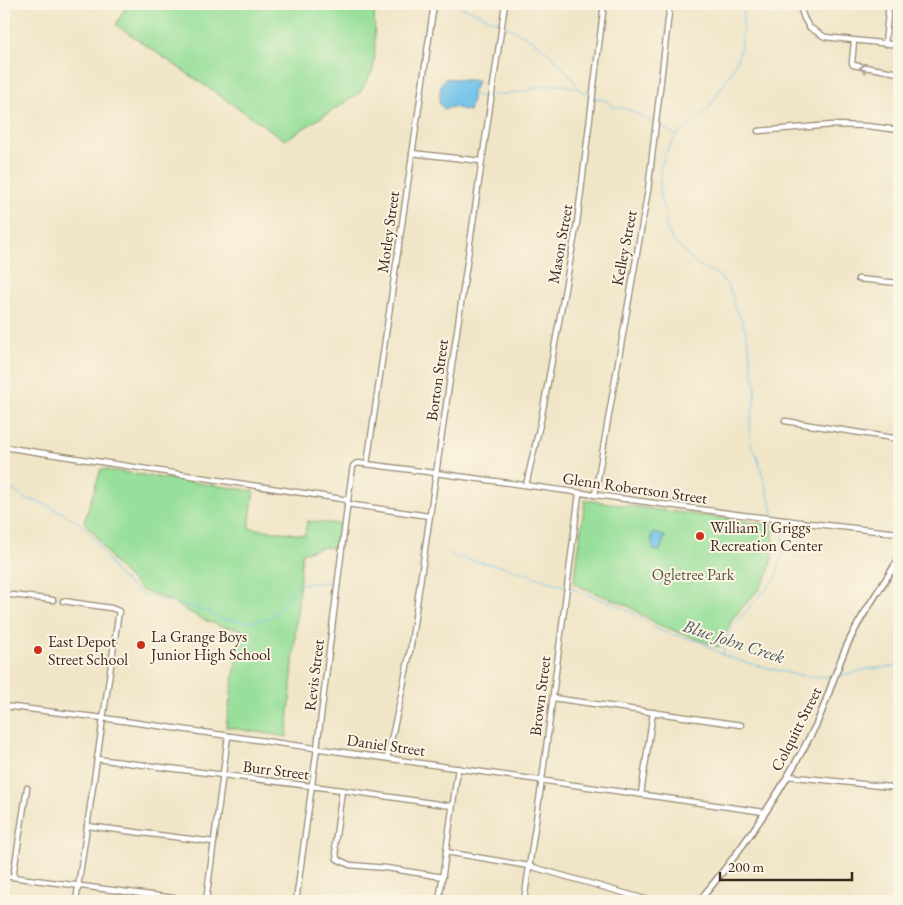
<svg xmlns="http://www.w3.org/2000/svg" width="903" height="905" font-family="'EB Garamond',serif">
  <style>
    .green { fill: #97df9a; stroke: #69845c }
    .water { fill: #6dc1e9; stroke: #547684 }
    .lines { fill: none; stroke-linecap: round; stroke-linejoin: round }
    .stream { stroke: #6dc1e9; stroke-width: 1 }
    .minor-casing { stroke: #968872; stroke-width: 7 }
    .tertiary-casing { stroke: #968872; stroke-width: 8 }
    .minor { stroke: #fff; stroke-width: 4.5 }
    .tertiary { stroke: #fff; stroke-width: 5 }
    .oneway { stroke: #a79f9a }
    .poi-dot { fill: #c8321e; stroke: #fcf5e5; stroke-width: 2 }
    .labels { text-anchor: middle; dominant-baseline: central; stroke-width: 4; stroke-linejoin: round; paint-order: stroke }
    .street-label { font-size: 16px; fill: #3b2a1e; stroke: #fcf5e5 }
    .poi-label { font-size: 16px; fill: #3b2a1e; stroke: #fcf5e5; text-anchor: start }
    .park-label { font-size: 16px; fill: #52573d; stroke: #fcf5e5 }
    .water-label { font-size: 18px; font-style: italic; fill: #4a575b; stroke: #fcf5e5 }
  </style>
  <rect width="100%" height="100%" fill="#fcf5e5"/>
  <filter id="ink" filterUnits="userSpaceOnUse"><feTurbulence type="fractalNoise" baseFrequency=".02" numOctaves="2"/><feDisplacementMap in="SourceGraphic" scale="10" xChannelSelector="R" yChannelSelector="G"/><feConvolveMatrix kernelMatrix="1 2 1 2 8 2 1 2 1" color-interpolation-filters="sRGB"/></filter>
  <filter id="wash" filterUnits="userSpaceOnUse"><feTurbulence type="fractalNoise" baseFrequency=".0096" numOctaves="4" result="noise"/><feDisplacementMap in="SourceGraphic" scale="20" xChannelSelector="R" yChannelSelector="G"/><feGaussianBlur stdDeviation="1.12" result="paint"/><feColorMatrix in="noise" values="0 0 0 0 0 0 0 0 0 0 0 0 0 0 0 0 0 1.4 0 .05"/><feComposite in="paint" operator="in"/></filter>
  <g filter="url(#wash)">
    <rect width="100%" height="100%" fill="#f0e5c7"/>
    <!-- green -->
    <g class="green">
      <path d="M127 4H374L375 49 373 70 360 93 285 140 116 25Z"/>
      <path d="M101 469 254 491 249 528 305 535 307 521 341 524 338 548 323 547 302 553 287 737 226 727 241 629 220 626 202 619 168 600 141 590 114 563 95 534 84 522Z"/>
      <path d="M585 500 773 525V556L768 574 761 587 733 618 719 647 659 625 628 606 574 584Z"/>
    </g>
    <!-- water -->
    <g class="water">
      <path d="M446 78 464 80H478L477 84 472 92V100L469 111 453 107 444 109 439 103 441 84Z"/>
      <path d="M653 533 665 536 660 551 653 550 651 536Z"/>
    </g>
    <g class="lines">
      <!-- stream -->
      <g class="stream">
        <path d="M454 4 501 23"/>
        <path d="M743 4V27L740 51 735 65 711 105 690 126 676 136 665 154 660 171V197L664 209 665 224 673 241 699 266 717 274 729 287 734 302V307C748 324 749 352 753 373 753 377 755 381 756 384 756 409 741 434 757 456L773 512 777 518"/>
        <path d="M504 25C511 29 518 32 525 36 546 48 566 67 578 88"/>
        <path d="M471 93 482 97 489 96"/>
        <path d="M493 95 523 92 544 85H565L578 89 591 95"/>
        <path d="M594 97 605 100 614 107 628 109 654 123"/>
        <path d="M658 124 676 135"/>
        <path d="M4 484 26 499 40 502 63 513 81 524 94 538 115 572 140 594 147 596"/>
        <path d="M449 553 455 557 505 567 564 586"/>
        <path d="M570 588 612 603 639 616 660 631 701 642 723 655 744 662 796 675 831 677"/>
        <path d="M154 598 209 612 221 619 253 622 268 618 278 611 298 584 329 582"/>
        <path d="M723 655 727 636 733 625 776 578 784 546 782 525 779 521"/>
        <path d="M838 676 869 669 899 666"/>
      </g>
    </g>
  </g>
  <g filter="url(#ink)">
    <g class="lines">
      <defs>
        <g id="minor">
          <path d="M799 4 804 18 809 27 825 37 899 45"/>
          <path d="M854 41 852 63 853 65 899 73"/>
          <path d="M885 44 889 4"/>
          <path d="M758 131 832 125 867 126 899 130"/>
          <path d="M412 153 481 161"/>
          <path d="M858 279 899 283"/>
          <path d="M785 421 899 439"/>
          <path d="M4 447 348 500"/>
          <path d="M367 464 434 4"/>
          <path d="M526 485 541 420 577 223 604 4"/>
          <path d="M595 495 648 190 670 4"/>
          <path d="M347 504 429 516"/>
          <path d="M4 594 53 600"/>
          <path d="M63 601 111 608 119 611 76 901"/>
          <path d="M4 612 6 594"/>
          <path d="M553 698 741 725"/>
          <path d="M4 706 103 718 764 812"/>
          <path d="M387 758 400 701 410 651 505 4"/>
          <path d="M97 759 342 790 452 806"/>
          <path d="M787 776 899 788"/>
          <path d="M342 790 335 844 337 859 350 865 386 868 443 877"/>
          <path d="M641 794 653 712"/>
          <path d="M87 826 214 842"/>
          <path d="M446 852 529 866 652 901"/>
          <path d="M4 876 197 901"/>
          <path d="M13 877 27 788"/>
          <path d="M206 901 228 736"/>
          <path d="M296 901 317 748 348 500 353 466 357 463C538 485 718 515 899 533"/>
          <path d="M439 901 458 768"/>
          <path d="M524 901 542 780 579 494"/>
          <path d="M899 901V899"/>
        </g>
        <path id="tertiary" d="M699 901C743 849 785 786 816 725 827 701 834 675 845 650 859 618 880 589 899 559"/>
      </defs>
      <!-- minor casing -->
      <use href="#minor" class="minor-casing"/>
      <!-- tertiary casing -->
      <use href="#tertiary" class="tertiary-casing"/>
      <!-- minor -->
      <use href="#minor" class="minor"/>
      <!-- tertiary -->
      <use href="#tertiary" class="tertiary"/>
    </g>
    <!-- one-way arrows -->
    <defs><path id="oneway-chevron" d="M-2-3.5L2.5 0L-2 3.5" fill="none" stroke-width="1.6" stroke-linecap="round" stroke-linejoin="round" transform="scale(1.25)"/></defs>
    <use class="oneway" href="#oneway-chevron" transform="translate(863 68) rotate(-171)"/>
  </g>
  <!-- markers -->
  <g class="poi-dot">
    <circle cx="700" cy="536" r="5"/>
    <circle cx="141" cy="645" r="5"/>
    <circle cx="38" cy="650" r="5"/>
  </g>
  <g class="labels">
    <!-- street labels -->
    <g class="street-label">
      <text transform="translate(388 232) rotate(-82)">Motley Street</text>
      <text transform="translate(560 244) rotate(-80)">Mason Street</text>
      <text transform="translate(624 248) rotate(-79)">Kelley Street</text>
      <text transform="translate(437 380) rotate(-82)">Borton Street</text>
      <text transform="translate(635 488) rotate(8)">Glenn Robertson Street</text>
      <text transform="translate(314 675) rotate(-83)">Revis Street</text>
      <text transform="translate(540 696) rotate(-83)">Brown Street</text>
      <text transform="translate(796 729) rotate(-63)">Colquitt Street</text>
      <text transform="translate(386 745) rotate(8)">Daniel Street</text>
      <text transform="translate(276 770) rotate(7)">Burr Street</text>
    </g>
    <!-- poi labels -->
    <g class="poi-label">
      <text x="710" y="527">William J Griggs<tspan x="710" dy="18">Recreation Center</tspan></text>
      <text x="151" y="636">La Grange Boys<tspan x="151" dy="18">Junior High School</tspan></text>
      <text x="48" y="641">East Depot<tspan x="48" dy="18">Street School</tspan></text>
    </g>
    <!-- park labels -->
    <g class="park-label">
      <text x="693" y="574">Ogletree Park</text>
    </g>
    <!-- water labels -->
    <g class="water-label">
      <text transform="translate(734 641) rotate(18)">Blue John Creek</text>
    </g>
  </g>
  <!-- margin -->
  <rect width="903" height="905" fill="none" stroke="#fcf5e5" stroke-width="20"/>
  <!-- scale -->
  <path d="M720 872v8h132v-8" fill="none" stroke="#3b2a1e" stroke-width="2.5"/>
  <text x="728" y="872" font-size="15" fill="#3b2a1e" stroke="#fcf5e5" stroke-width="4" paint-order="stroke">200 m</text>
</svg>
